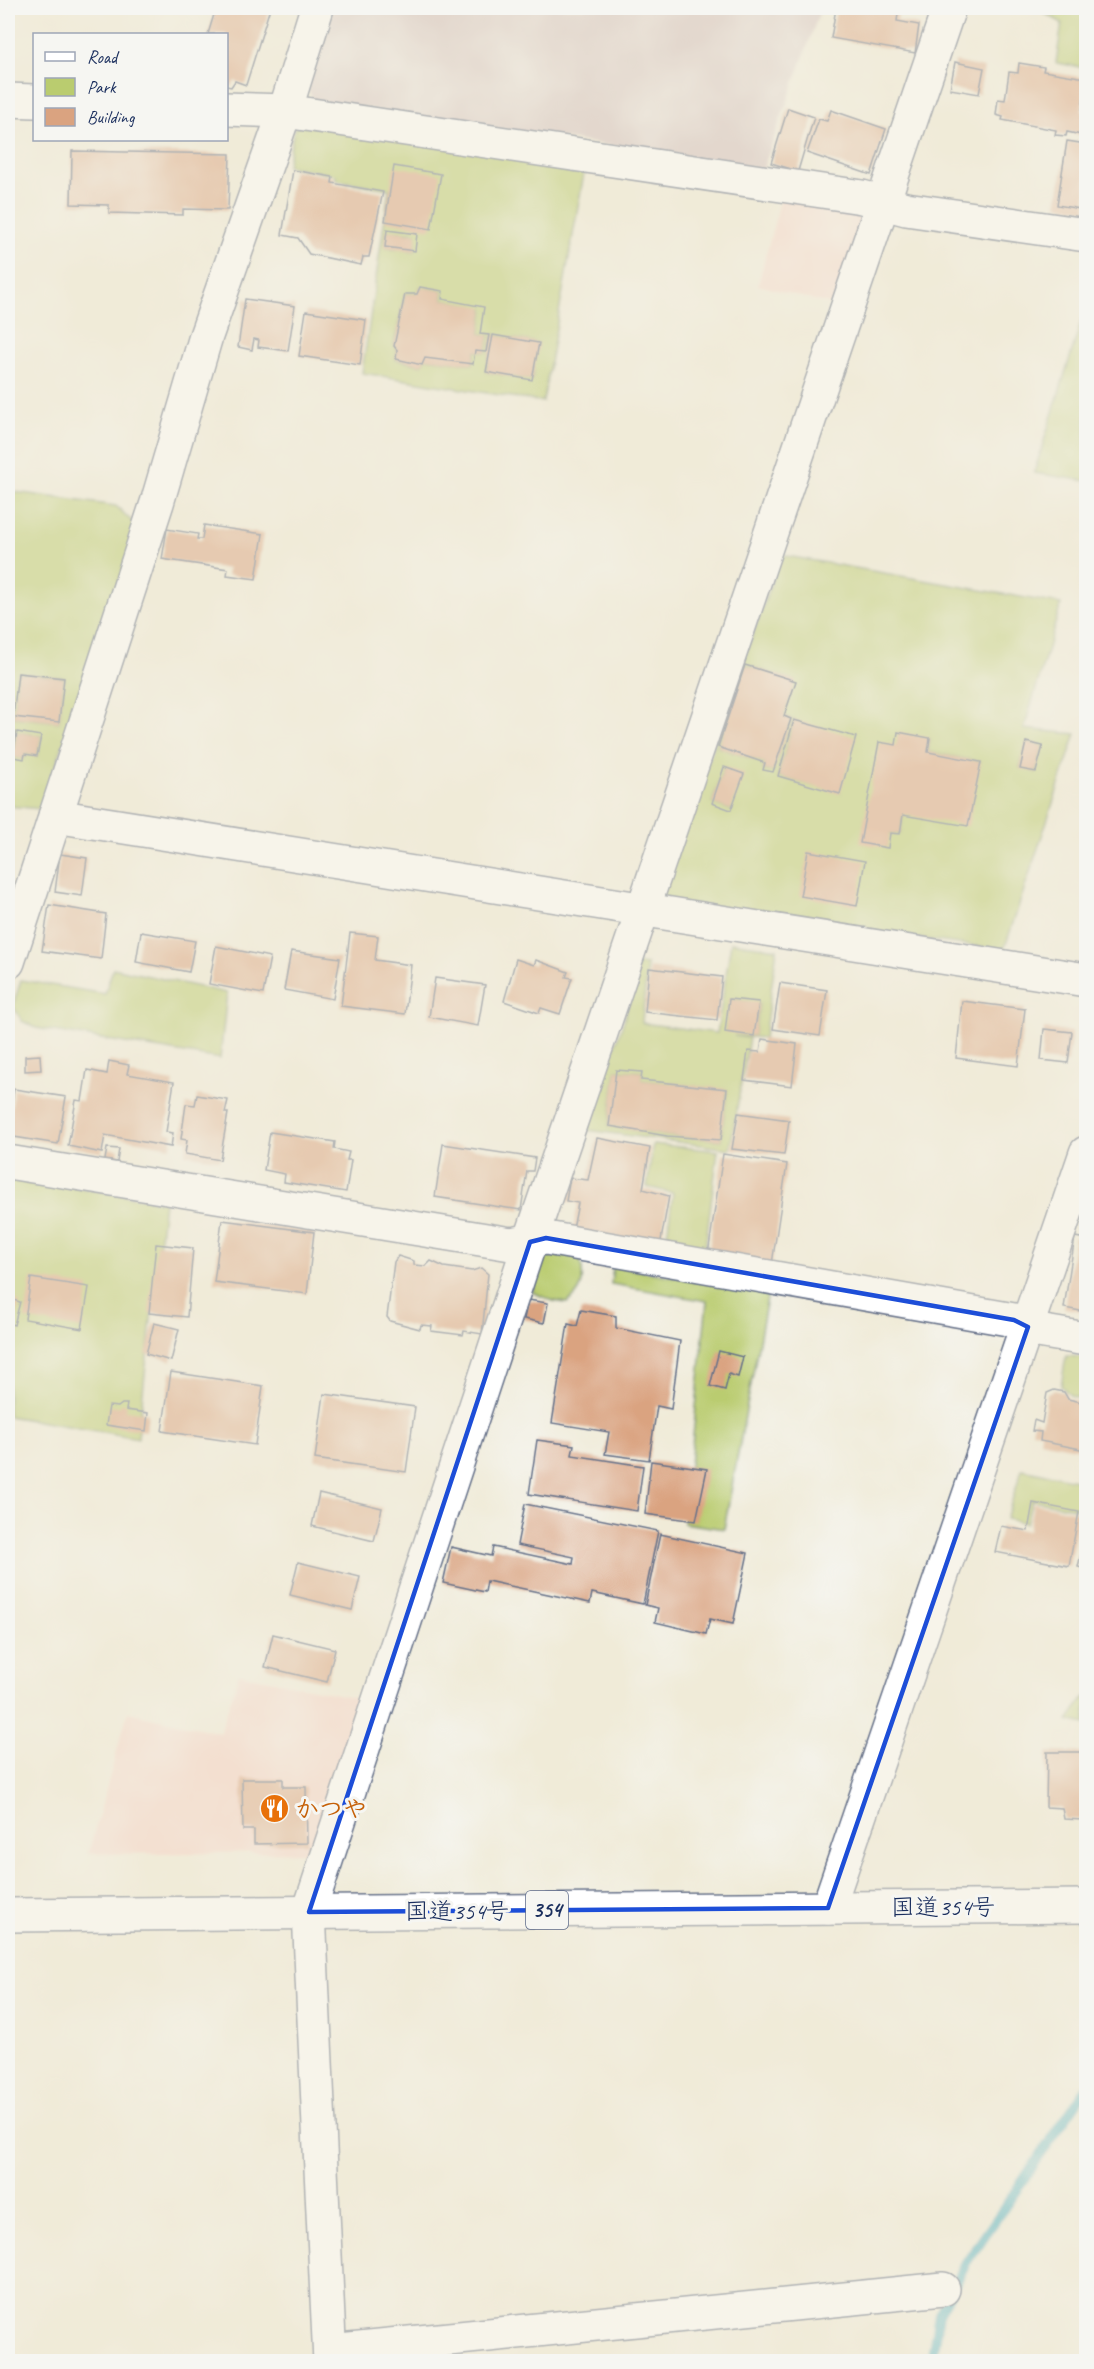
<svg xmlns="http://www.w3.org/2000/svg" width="1094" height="2369" font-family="Caveat,'Klee One',sans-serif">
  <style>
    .built { fill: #f7d1c6 }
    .industrial { fill: #d2bfbf }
    .green { fill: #bacc6f; stroke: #6a7e66; stroke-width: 1.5; fill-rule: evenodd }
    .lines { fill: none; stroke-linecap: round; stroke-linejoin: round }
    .stream { stroke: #41aac0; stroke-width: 10 }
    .building { fill: #daa380 }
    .street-casing { stroke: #667189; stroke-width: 36 }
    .highway-casing { stroke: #667189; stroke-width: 36 }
    .street { stroke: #fff; stroke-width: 33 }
    .highway { stroke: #fff; stroke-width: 33 }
    .marked { fill: none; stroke: #1d4ed8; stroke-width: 4.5; stroke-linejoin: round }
    .labels { text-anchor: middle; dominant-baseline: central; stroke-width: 6; stroke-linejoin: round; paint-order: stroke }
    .shield { fill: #f6f6f2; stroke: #5d6b8a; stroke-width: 1.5 }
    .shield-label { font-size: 22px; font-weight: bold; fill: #1b2f5e }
    .food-label { font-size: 24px; font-weight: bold; fill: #c56008; stroke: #f6f6f2; text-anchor: start }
    .street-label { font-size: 24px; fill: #1b2f5e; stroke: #f6f6f2 }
  </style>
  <rect width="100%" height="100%" fill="#f6f6f2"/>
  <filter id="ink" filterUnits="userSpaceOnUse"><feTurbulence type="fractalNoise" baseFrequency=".0167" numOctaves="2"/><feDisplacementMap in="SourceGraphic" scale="12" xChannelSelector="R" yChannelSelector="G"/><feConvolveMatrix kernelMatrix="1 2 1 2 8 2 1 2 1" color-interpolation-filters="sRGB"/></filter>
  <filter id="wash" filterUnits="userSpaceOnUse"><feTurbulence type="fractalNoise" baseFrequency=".008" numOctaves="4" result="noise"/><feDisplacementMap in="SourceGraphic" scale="24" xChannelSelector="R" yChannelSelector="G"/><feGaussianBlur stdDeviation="1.35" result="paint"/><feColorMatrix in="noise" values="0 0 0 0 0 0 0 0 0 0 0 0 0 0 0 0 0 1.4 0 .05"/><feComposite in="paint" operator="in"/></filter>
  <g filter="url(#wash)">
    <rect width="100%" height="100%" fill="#f0ebd8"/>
    <!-- built -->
    <g class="built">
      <path d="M781 198 858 208 865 221 833 305 758 285Z"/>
      <path d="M239 1674 362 1699 312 1852 88 1854 128 1712 220 1733Z"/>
    </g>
    <!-- industrial -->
    <path class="industrial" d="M333 8H821L763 169 314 100 307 88Z"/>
    <!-- green -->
    <g class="green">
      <path d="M1035 8H1086V68L1056 63 1062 23Z"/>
      <path d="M302 122 585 168 543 402 362 373 389 189 336 180V175L287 166 294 129ZM387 231 416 233 415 251 385 247ZM420 287 443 291 442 299 484 308 480 334 489 335 486 352 475 351 473 364 425 358 422 365 396 360 397 350 394 345 405 294H417ZM493 335 538 343 532 380 486 372Z"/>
      <path d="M1086 306V481L1034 473Z"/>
      <path d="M8 491 116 506 138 527 41 809 8 806V752L12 733 8 732 11 691 8 690ZM18 673 64 678 59 722 13 717ZM17 732 41 736 37 756 25 754 24 759 13 757Z"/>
      <path d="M781 555 1061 604 1024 729 1076 734 1004 950 658 904ZM746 665 795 681 784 716 791 719 773 772 763 770 765 763 718 747ZM794 720 840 793 778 776ZM930 738 928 752 980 762 903 815 900 834 890 833ZM1027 742 1043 746 1036 772 1020 768ZM724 767 731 810 712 803Z"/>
      <path d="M731 942 777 949 764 1038 734 1036 749 1038 730 1149 586 1130 624 1020 638 964 647 965 642 1023 717 1033ZM729 999 759 1003 754 1035 726 1031ZM616 1070 642 1072 641 1080 727 1090 721 1140 667 1136 609 1126Z"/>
      <path d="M113 968 227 993 220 1059 36 1028 22 1021 13 1006 21 980 105 994Z"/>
      <path d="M653 1144 718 1151 704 1256 665 1249 673 1193 647 1187Z"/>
      <path d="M8 1176 164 1202 138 1438 8 1416Z"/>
      <path d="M550 1252 574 1256 581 1261C584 1280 584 1291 567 1303L553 1301 532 1292 543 1259Z"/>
      <path d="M613 1266 768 1293 724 1529 684 1523 707 1301 611 1284Z"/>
      <path d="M1066 1356 1086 1357V1400L1071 1396 1061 1386Z"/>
      <path d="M1022 1469 1086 1482 1085 1510 1032 1500 1026 1523 1006 1519Z"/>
      <path d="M1086 1696V1724L1068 1720 1084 1698Z"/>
    </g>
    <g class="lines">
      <!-- stream -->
      <path class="stream" d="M931 2362 939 2314 966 2263 1086 2089"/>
    </g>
    <g id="blocks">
      <!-- building -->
      <g class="building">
        <path d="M216 8H270L246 85 235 81 231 87 226 86V34H208Z"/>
        <path d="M836 8H899L897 21 919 25 915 53 831 38Z"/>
        <path d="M955 62 984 68 979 94 950 89Z"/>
        <path d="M1019 63 1044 67 1043 71 1086 78 1082 111 1086 112V136L1067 132 1066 136 1055 135 1056 130 1002 120 1003 117 996 115 998 99 1005 100 1009 72 1018 73Z"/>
        <path d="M788 108 814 117 798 171 771 163Z"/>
        <path d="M831 110 886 129 871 175 807 153 819 119 827 121Z"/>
        <path d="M1067 141 1086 144V210L1057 205Z"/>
        <path d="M72 151 230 154 228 210 183 209V215L109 213V205L71 204Z"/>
        <path d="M394 166 441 174 431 229 385 221Z"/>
        <path d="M293 170 333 177 332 183 383 192 369 257H363L361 265 309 254 298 238 282 235Z"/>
        <path d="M387 230 417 234 415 251 385 247Z"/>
        <path d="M420 287 443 291 442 299 484 307 480 334 489 335 486 352 475 351 473 364 425 358 422 365 396 359 397 350 394 346 405 294H417Z"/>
        <path d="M245 299 295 306 288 351 258 347 259 340 254 339 252 350 238 347Z"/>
        <path d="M306 311 366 320 360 365 299 356Z"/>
        <path d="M493 335 539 343 532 380 486 372Z"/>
        <path d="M204 525 263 534 256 579 227 575 228 569 162 559 167 529 198 534 197 539H202Z"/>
        <path d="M745 665 796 681 784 716 791 719 773 772 763 770 765 763 718 747Z"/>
        <path d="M18 673 64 678 59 722 13 717Z"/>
        <path d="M8 690 11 691 9 714H8Z"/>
        <path d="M794 720 856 737 840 794 778 776Z"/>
        <path d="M8 732 12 733 9 752H8Z"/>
        <path d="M17 732 41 736 37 756 25 754 24 759 13 757Z"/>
        <path d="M898 732 930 738 928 752 981 762 968 826 903 815 900 834 890 833 888 848 860 843 879 742 896 745Z"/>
        <path d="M1026 742 1043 746 1036 772 1020 769Z"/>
        <path d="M724 767 744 774 731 810 712 803Z"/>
        <path d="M808 851 865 861 857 906 800 896Z"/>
        <path d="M60 854 87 858 82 896 55 892Z"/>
        <path d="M49 905 106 914 101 959 42 951Z"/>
        <path d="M141 932 195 941 189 972 136 962Z"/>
        <path d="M350 933 378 936 375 960 411 965 405 1014 341 1006Z"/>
        <path d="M216 946 270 957 263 994 209 984Z"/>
        <path d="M291 951 340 958 333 999 284 990Z"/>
        <path d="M516 959 534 965 536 960 568 972 566 977 572 978 560 1014 541 1008 539 1013 504 1001Z"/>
        <path d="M649 968 722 977 717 1020 645 1012Z"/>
        <path d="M435 978 485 985 478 1026 429 1017Z"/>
        <path d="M780 983 827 990 820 1036 773 1029Z"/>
        <path d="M729 999 759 1002 754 1036 725 1032Z"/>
        <path d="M962 1001 1025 1009 1018 1066 956 1058Z"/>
        <path d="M1044 1029 1072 1032 1068 1063 1041 1060Z"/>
        <path d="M762 1039 797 1044 792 1086 744 1080 748 1051 760 1052Z"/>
        <path d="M40 1055 41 1070 25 1071V1056Z"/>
        <path d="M109 1061 129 1065 127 1074 174 1082 166 1132 173 1133 171 1147 105 1135 102 1153 68 1146 76 1100 82 1101 87 1070 107 1074Z"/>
        <path d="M616 1070 642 1072 641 1080 727 1089 721 1140 667 1136 609 1126Z"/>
        <path d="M14 1089 66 1097 58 1144 8 1136Z"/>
        <path d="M197 1095 228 1100 225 1113H228L220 1160 185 1154 187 1140 181 1139 186 1104 195 1105Z"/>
        <path d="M738 1113 789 1120 784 1155 732 1149Z"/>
        <path d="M270 1132 335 1142 334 1149 349 1152 347 1160H351L346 1192 284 1182 285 1174 264 1170Z"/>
        <path d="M597 1138 650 1148 643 1189 669 1196 660 1246 573 1229 578 1203 566 1201 570 1178 588 1180Z"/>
        <path d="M443 1144 535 1158 533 1171H527L521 1210 435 1197Z"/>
        <path d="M107 1148 119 1149 117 1162 105 1160Z"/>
        <path d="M723 1154 787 1164 772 1264 708 1254Z"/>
        <path d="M222 1220 314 1232 307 1294 214 1282Z"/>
        <path d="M1075 1237 1086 1239V1312L1064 1308Z"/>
        <path d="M156 1244 193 1248 187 1317 149 1313Z"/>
        <path d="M398 1256 414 1261V1265L426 1266 431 1261 444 1267 472 1271 481 1268 488 1274 482 1334 464 1331 463 1335 431 1331 432 1326 421 1325 420 1329 390 1321 387 1317 394 1262Z"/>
        <path d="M31 1278 89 1287 82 1329 25 1319Z"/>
        <path d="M8 1298 20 1302 14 1325 8 1323Z"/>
        <path d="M528 1300 548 1303 544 1323 524 1319Z"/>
        <path d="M581 1310 616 1316V1328L680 1341 671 1409 657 1406 649 1460 605 1454 609 1432 552 1423 568 1324 577 1326Z"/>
        <path d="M154 1323 179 1329 171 1361 146 1354Z"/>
        <path d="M719 1351 743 1357 738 1377 729 1374 725 1390 710 1386Z"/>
        <path d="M171 1372 263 1386 255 1445 162 1431Z"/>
        <path d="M1054 1390 1064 1392 1068 1399 1086 1403V1450L1040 1441 1041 1432 1032 1431 1034 1420 1042 1423 1047 1393Z"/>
        <path d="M324 1394 415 1407 406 1472 315 1459Z"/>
        <path d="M122 1404H127L126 1410 148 1413 146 1431 106 1425 109 1406 118 1407Z"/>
        <path d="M537 1440 574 1445 572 1455 643 1466 637 1511 529 1494Z"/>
        <path d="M651 1461 707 1469 696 1521 645 1514Z"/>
        <path d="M319 1493 382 1508 374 1541 312 1526Z"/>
        <path d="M1033 1503 1079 1512 1069 1566 995 1552 1001 1526 1028 1531Z"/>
        <path d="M525 1504 658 1531 643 1604 592 1593 590 1603 487 1581 485 1592 443 1583 451 1547 491 1556 493 1547 573 1564 574 1557 517 1545Z"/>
        <path d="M1086 1532V1569L1078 1567Z"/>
        <path d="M660 1534 748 1553 733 1624 710 1619 706 1634 655 1622 658 1608 645 1605Z"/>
        <path d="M298 1562 360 1577 352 1610 290 1595Z"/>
        <path d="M273 1634 335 1649 327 1682 265 1667Z"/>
        <path d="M1047 1752H1086V1810H1084L1083 1820 1064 1819 1062 1808 1046 1807Z"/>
        <path d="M242 1779H283V1787H306L307 1843 254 1844V1830H243Z"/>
      </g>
    </g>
  </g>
  <g filter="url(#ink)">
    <use href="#blocks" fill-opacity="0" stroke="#667189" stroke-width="1.5"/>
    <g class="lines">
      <defs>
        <g id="street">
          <path d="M8 100 34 101"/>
          <path d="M226 109 285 111 862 197 906 209 1086 235"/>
          <path d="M55 816 1086 980"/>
          <path d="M8 962 157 503 206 336 285 111 317 8"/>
          <path d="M8 1162 511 1244 546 1238 1014 1320 1038 1331 1086 1339"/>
          <path d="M828 1908 1086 1153"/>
          <path d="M330 2351 943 2289"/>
          <path d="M330 2362 309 1912 530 1242 949 8"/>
        </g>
        <path id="highway" d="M8 1915 1086 1906"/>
      </defs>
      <!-- street casing -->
      <use href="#street" class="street-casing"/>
      <!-- highway casing -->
      <use href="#highway" class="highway-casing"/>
      <!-- street -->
      <use href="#street" class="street"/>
      <!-- highway -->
      <use href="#highway" class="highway"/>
    </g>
  </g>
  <!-- marked area -->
  <path d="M0 0H1094V2369H0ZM546 1238 1014 1320 1028 1327 828 1908 309 1912 530 1242Z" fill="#f0ebd8" fill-opacity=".55" fill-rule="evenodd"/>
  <path class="marked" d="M546 1238 1014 1320 1028 1327 828 1908 309 1912 530 1242Z"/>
  <!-- icons -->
  <defs>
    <symbol id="restaurant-disc" viewBox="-11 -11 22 22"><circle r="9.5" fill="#e8710a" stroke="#f6f6f2"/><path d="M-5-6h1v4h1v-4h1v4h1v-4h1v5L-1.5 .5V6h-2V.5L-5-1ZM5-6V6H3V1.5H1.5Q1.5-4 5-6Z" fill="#fff"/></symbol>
  </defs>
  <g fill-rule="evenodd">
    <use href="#restaurant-disc" x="258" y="1792" width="33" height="33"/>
  </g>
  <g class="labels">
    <!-- shield labels -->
    <rect class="shield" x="526" y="1891" width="42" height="38" rx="4.5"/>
    <g class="shield-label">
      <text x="547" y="1910">354</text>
    </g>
    <!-- food labels -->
    <g class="food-label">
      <text x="295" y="1809">かつや</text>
    </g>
    <!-- street labels -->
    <g class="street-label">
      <text x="943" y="1907">国道354号</text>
      <text x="457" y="1911">国道354号</text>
    </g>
  </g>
  <!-- margin -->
  <rect width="1094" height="2369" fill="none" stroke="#f6f6f2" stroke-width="30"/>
  <!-- legend -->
  <rect x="33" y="33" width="195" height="108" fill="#f6f6f2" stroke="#9ea6b7" stroke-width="1.5"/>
  <rect x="45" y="52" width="30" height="9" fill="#ffffff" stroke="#9ea6b7" stroke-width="1.5"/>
  <text x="87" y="63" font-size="18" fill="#1b2f5e">Road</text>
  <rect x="45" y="78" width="30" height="18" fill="#bacc6f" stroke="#9ea6b7" stroke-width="1.5"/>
  <text x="87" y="93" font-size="18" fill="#1b2f5e">Park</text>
  <rect x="45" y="108" width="30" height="18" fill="#daa380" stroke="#9ea6b7" stroke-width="1.5"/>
  <text x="87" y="123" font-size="18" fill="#1b2f5e">Building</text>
</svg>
